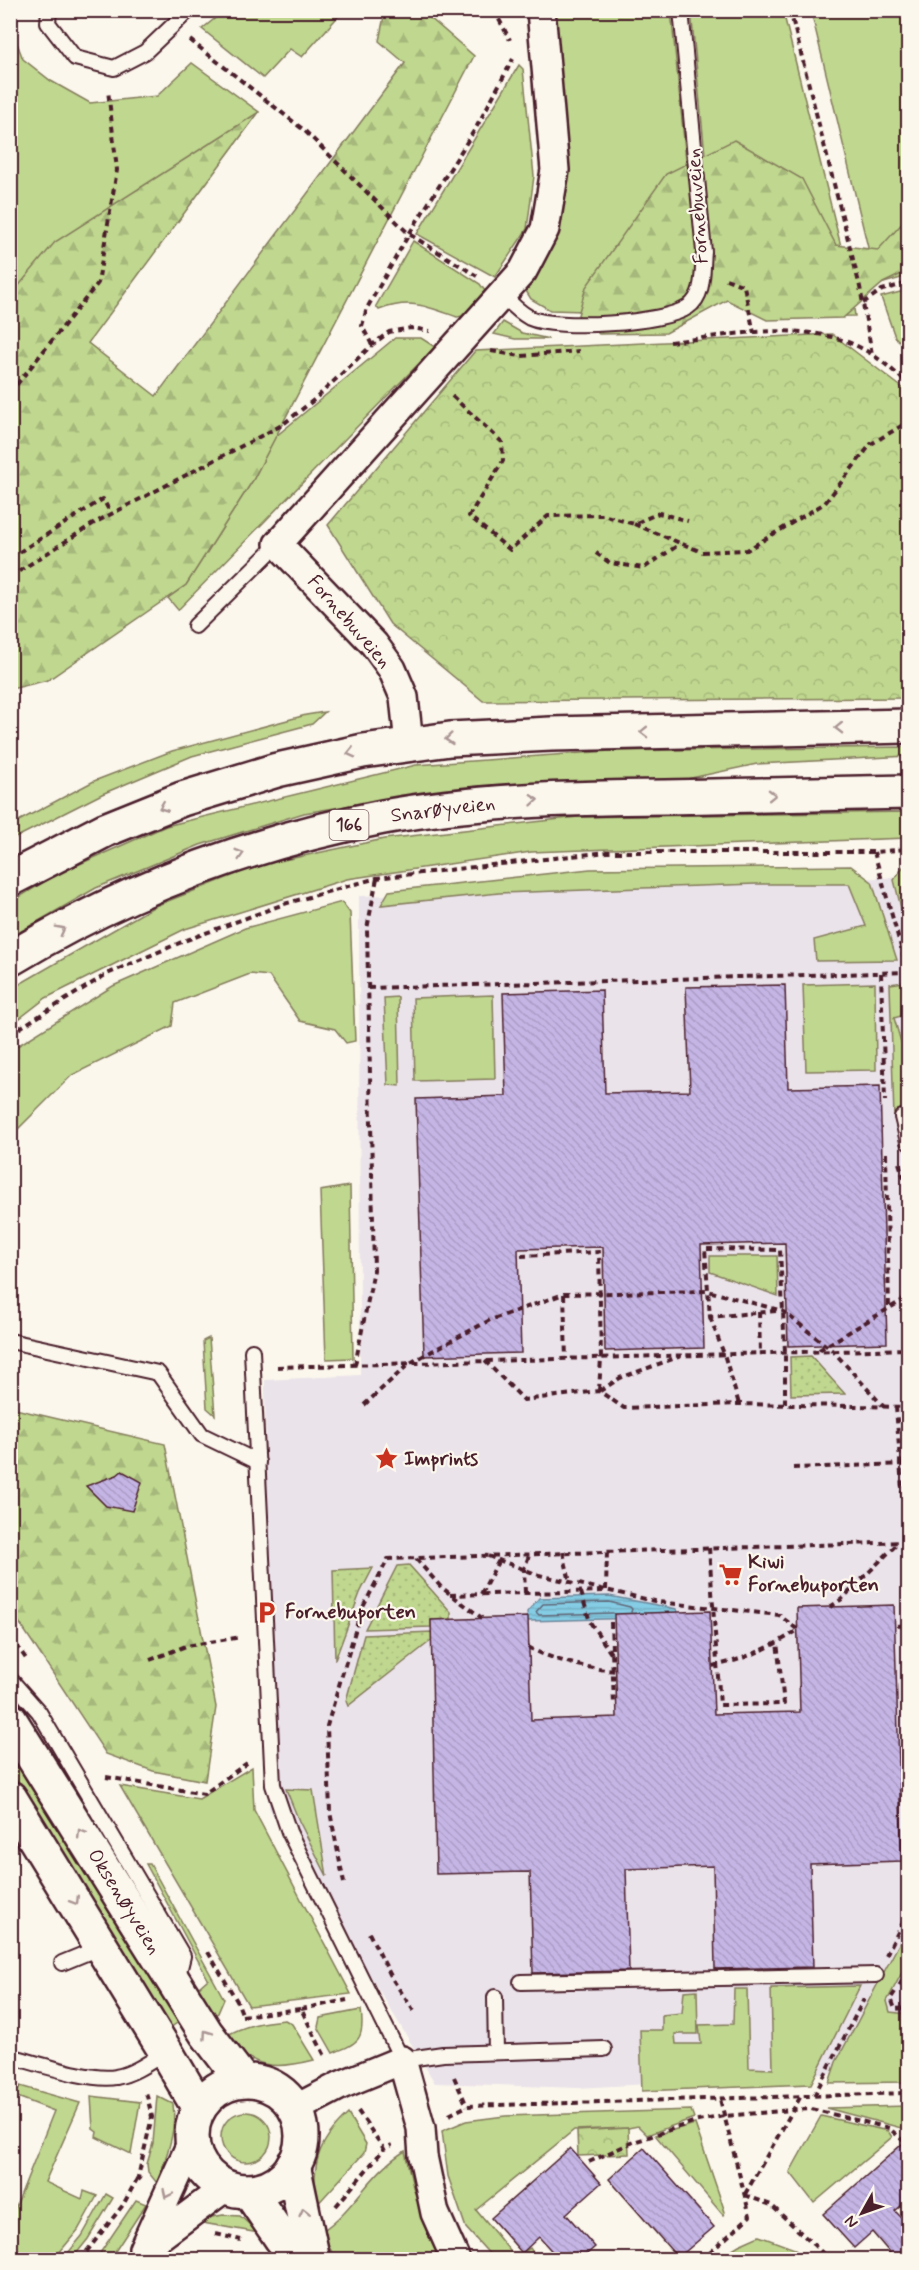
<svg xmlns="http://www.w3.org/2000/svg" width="919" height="2270" font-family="Mynerve,sans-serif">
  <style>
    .built { fill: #ebe3ea }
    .grass { fill: #bfd78e; stroke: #847b5c; stroke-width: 1.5 }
    .forest { fill: url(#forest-firs); stroke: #847b5c; stroke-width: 1.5 }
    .park { fill: url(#park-crowns); stroke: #847b5c; stroke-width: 1.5 }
    .garden { fill: url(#garden-dots); stroke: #847b5c; stroke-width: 1.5 }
    .water { fill: url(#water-rules); stroke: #6d879b; stroke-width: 1.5 }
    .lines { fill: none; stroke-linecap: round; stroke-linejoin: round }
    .shore { stroke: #616575; stroke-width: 1.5 }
    .building { fill: url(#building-back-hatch); stroke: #4a1f2b; stroke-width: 1.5 }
    .lane-casing { stroke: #4a1f2b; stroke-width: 18 }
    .street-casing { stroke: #4a1f2b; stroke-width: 32 }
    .secondary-casing { stroke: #4a1f2b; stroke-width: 38 }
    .primary-casing { stroke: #4a1f2b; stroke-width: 38 }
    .path { stroke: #4a1f2b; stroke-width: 4; stroke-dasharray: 6 4.5; stroke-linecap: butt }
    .lane { stroke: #fbf7ec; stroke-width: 14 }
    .street { stroke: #fbf7ec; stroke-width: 27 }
    .secondary { stroke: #fbf7ec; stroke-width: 33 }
    .primary { stroke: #fbf7ec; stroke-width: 33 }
    .oneway { stroke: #ab9695 }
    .labels { text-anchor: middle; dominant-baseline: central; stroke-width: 4.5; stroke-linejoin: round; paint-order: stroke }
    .shield { fill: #fbf7ec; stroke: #7f6065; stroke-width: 1.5 }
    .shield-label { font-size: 18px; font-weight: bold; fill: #4a1f2b }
    .street-label { font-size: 20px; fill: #4a1f2b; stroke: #fbf7ec }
    .poi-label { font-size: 20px; font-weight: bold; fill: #4a1f2b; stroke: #fbf7ec; text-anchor: start }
  </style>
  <defs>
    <pattern id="forest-firs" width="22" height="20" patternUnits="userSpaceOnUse" patternTransform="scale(1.5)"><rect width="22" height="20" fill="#bfd78e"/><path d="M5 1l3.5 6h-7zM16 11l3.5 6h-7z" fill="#a6b87b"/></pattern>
    <pattern id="park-crowns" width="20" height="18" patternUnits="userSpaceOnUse" patternTransform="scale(1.5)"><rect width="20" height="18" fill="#bfd78e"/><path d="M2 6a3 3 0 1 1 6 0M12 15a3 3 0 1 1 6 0" fill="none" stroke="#a6b87b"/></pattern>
    <pattern id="garden-dots" width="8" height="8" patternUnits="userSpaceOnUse" patternTransform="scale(1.5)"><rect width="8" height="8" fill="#bfd78e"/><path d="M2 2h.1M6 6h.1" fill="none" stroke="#a6b87b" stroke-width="1.8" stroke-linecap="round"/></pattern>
    <pattern id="water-rules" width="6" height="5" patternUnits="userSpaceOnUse" patternTransform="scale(1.5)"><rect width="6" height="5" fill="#84cde5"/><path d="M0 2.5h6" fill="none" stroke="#74b0c5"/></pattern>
    <pattern id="building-back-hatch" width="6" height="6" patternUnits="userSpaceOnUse" patternTransform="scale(1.5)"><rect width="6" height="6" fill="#c5b5e5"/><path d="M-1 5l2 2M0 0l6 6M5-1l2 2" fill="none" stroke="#ab9bc5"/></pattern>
  </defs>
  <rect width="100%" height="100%" fill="#fbf7ec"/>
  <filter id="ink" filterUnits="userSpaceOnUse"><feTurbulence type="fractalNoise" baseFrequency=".0167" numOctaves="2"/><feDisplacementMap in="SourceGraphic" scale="12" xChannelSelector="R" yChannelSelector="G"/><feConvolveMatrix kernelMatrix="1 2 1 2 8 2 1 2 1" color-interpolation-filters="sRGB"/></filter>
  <g filter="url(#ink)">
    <!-- built -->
    <path class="built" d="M908 877V2069L578 2088 435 2083 269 1808 265 1380 360 1375 359 896Z"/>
    <!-- grass -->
    <g class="grass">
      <path d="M224 11V10L343 11 302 57 290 49 263 78 202 29Z"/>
      <path d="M553 11H671L696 259 618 312 550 310 531 299 526 291 556 238 567 165Z"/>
      <path d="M691 11H783L851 287 855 316 762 317 715 258Z"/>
      <path d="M811 11H908V276L877 285Z"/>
      <path d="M15 38 23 59 51 81 90 103 157 96 192 63 259 112 87 343 11 415V39Z"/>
      <path d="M519 65 523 69 534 176 527 229 495 277 417 234Z"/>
      <path d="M413 241 480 284 485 291 463 316 457 317C426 306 411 298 379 310L376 306Z"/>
      <path d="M908 290V349L895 337 881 297Z"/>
      <path d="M503 322 522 333 549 339H515L494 334Z"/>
      <path d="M395 338H421L435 347 178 610 168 598 186 585 253 480 275 437Z"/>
      <path d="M325 712 312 724 192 756 102 794 11 840V825L94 781 172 751 306 715Z"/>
      <path d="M908 747V756L757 764 677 781 431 792 304 813 200 845 96 888 11 937V902L57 874 166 826 416 765 610 751Z"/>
      <path d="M908 812V838L531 852 347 879 185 929 46 998 11 1025V989L155 906 260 865 384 839 578 817Z"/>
      <path d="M851 866 872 882 897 960 816 961 814 940 866 926 849 884H756L499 893 381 905 389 891 590 869Z"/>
      <path d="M908 866V936L894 880 903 867Z"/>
      <path d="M342 902 350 913 355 1041 346 1043 335 1029 300 1021 269 976 250 974 175 1003 172 1026 72 1075 11 1136V1050L113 986 245 928Z"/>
      <path d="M904 982 908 1014 894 1018 908 1066V1114L894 1119 890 984Z"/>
      <path d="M875 983 876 1070 806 1071 803 985Z"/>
      <path d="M493 995 495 1079 415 1081 413 998Z"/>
      <path d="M398 997 400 1086 388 1085 384 998Z"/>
      <path d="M350 1186 353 1358 326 1359 320 1191Z"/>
      <path d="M710 1256H777L778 1296 710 1272Z"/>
      <path d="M209 1338 215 1415 207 1408 203 1341Z"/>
      <path d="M11 1743 181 2020 166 2031 11 1779Z"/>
      <path d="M252 1767 254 1810 351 1994 249 2006 120 1786 199 1799Z"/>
      <path d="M286 1789 313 1790 327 1876 299 1821Z"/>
      <path d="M146 1864H150L224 1999 218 2013 209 2019 191 1994 208 1979Z"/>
      <path d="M908 1927V1961L887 2001 890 2012 908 2014V2082L829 2083 836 2062Z"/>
      <path d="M860 1986 811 2084 642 2091 640 2030H662V2015L682 2013 684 1991 697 1990 698 2034H675L676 2044H701L699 2025 733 2024 734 1989H747L749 2068 773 2069 771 1988Z"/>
      <path d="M361 2010C365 2039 359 2043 333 2053L318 2027 320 2018Z"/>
      <path d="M285 2020 292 2024 314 2060C275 2070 253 2069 224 2037 244 2025 263 2022 285 2020Z"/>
      <path d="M20 2086 80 2103 45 2182 82 2199 84 2191 97 2196 78 2230 54 2259H11V2219L54 2111 15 2096Z"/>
      <path d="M91 2096 140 2102 131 2154 96 2137 97 2132 93 2129Z"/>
      <path d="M157 2096 173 2104C177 2133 166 2156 157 2183L148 2172 147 2164 153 2143Z"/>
      <path d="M908 2106V2128L905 2129 826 2108Z"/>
      <path d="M691 2110 694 2118 647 2135 638 2126 628 2128 574 2130 476 2210 515 2257 530 2248 534 2254 528 2260 494 2259 466 2228 448 2176 442 2131 466 2121 505 2116Z"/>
      <circle cx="246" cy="2137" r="25"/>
      <path d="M348 2114 366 2144 364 2153 315 2207C313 2165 315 2144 348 2114Z"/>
      <path d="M821 2116 888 2131 892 2137 814 2203 790 2172Z"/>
      <path d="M695 2124 725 2212 723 2215 655 2135Z"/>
      <path d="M405 2151 413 2187 437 2254 441 2259H335L322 2231C355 2209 369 2173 405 2151Z"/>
      <path d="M106 2194 113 2198 88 2239 72 2259H63L82 2236Z"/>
      <path d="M136 2200 146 2204 110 2259H96Z"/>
      <path d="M223 2215 240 2216 259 2233 203 2223 212 2217Z"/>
      <path d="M759 2236 795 2249 801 2259H716L739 2245Z"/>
    </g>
    <!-- forest -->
    <g class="forest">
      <path d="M385 11H422L474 56 253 480 186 585 48 680 11 689V295L55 242 259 112 88 343 156 396 405 63 379 41Z"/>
      <path d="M734 140 802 179 836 245 878 250 908 217V271L883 283 843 318 767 320 727 300 666 333 599 334 578 315 586 287 666 174Z"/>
      <path d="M11 1408 165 1444 216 1707 205 1781 153 1771 106 1754 11 1610Z"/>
    </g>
    <!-- park -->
    <g class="park">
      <path d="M832 334 908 392V698L483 701 390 624 328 525 475 351Z"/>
      <path d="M628 2128 629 2154 578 2156 577 2131Z"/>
    </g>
    <!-- garden -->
    <g class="garden">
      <path d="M811 1356 845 1394 791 1395 790 1357Z"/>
      <path d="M409 1565 451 1612V1619L431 1620V1627L365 1629 397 1566Z"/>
      <path d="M373 1568 360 1593 335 1660 333 1570Z"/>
      <path d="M432 1632V1640L348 1706 346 1701 364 1635Z"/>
    </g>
    <!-- water -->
    <path class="water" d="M609 1596 677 1609 679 1617 528 1621 527 1612 539 1598Z"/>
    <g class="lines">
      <!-- shore -->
      <path class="shore" d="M613 1613 539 1615 536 1612 543 1604 609 1602 630 1607 632 1609 631 1612"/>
    </g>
    <!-- building -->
    <g class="building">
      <path d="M785 985 788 1088 880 1086 887 1343 788 1346 785 1243 701 1245 704 1348 605 1351 603 1247 518 1249 521 1353 424 1356 416 1099 506 1096 503 993 602 990 605 1093 690 1091 686 987Z"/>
      <path d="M122 1471 142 1482 132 1511 106 1506 86 1486 117 1475Z"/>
      <path d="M894 1605 902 1861 810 1864 813 1967 715 1969 713 1866 626 1869 629 1971 533 1973 530 1872 436 1874 431 1620 528 1617 531 1720 617 1717 614 1614 710 1611 714 1714 800 1712 797 1608Z"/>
      <path d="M909 2138V2199L895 2211 909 2225V2259H895L872 2232 854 2248 823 2214Z"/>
      <path d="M570 2148 601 2183 566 2214 595 2247 581 2259H559L539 2237 522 2253 491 2218Z"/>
      <path d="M644 2148 714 2227 678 2258 609 2179Z"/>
    </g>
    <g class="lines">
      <defs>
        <g id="lane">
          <path d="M49 10 48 23 75 58 114 68 145 52 189 10"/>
          <path d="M502 294C510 303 519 312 530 318 556 330 664 324 688 307 705 296 702 270 704 252L681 10"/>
          <path d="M195 626 278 544"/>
          <path d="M902 1117 908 1142"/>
          <path d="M10 1341 158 1373 202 1435 258 1462"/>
          <path d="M252 1351 273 1785 289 1832 402 2060 443 2054 604 2049"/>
          <path d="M10 1679 39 1712 183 1956 177 1980"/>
          <path d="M62 1963 101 1947"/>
          <path d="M521 1982 876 1975"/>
          <path d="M495 1997 496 2052"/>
          <path d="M10 2056C37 2063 91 2082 116 2077 134 2074 151 2061 166 2052"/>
        </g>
        <g id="street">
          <path d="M409 744 404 697 392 669 374 644 278 544 523 271 545 229 555 170 541 10"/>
          <path d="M295 2109 341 2085 402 2060 421 2128 423 2156 435 2213 456 2260"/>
          <path d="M192 2141 143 2249 226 2187"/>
        </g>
        <g id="secondary">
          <path d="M10 1720 206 2033 242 2080"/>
          <path d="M10 1798 166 2052 199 2108"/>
          <circle cx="247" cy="2136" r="55"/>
          <path d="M293 2165 313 2260"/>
          <path d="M249 2191 281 2238 298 2260"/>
        </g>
        <g id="primary">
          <path d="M10 879 105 830 182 799 277 770 363 751 450 739 551 734 908 726"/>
          <path d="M10 959C125 890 251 842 383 817 476 800 571 798 666 797 747 795 828 794 908 792"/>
        </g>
      </defs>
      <!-- lane casing -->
      <use href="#lane" class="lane-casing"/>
      <!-- street casing -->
      <use href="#street" class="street-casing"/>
      <!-- secondary casing -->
      <use href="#secondary" class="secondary-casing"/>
      <!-- primary casing -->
      <use href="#primary" class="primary-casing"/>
      <!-- path -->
      <g class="path">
        <path d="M494 10 510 40"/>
        <path d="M790 10 860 287 872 354"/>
        <path d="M190 40 305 131 409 234 477 276"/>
        <path d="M726 279 744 286 754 333"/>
        <path d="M863 303 882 290 908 283"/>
        <path d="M670 342C735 335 814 316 873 355 885 363 897 374 908 384"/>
        <path d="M372 345 362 326 367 308 409 234 477 126 513 59"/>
        <path d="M491 351 521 356 579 351"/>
        <path d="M10 393 98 283 117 170 108 90"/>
        <path d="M452 396 502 442 503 461 469 516 510 550 548 516 603 515 634 524 659 513 688 521"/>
        <path d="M634 524 702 552 747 550 825 503 871 444 908 422"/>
        <path d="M596 553 610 563 644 568 680 544"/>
        <path d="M10 558 103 499 111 514"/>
        <path d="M10 577 96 522 282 425 315 399 372 345 389 332 411 328 430 331"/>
        <path d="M874 852 908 972"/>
        <path d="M881 973 885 1101"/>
        <path d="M368 988 908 972"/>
        <path d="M10 1034 107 974 184 941 284 904 377 878 607 852H874L908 849"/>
        <path d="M886 1153 889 1309"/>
        <path d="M899 1163 908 1191"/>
        <path d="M521 1256 599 1252 601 1358 599 1391"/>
        <path d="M564 1294 566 1359"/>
        <path d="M776 1311 710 1317 705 1249 780 1250 785 1352V1405"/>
        <path d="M759 1312 760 1353"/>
        <path d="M710 1317 724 1354 739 1404"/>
        <path d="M819 1350 908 1297"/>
        <path d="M485 1361 524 1400 599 1391 624 1408 739 1404 908 1407"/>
        <path d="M355 1365 374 1270 367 929 377 878"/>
        <path d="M277 1367 908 1349"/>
        <path d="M600 1391 620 1378 681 1356"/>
        <path d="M364 1405 410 1363 490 1320 564 1294 708 1291 783 1311 833 1351 884 1407"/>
        <path d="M896 1407 906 1542"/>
        <path d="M793 1468 908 1464"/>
        <path d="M709 1548 720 1705 784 1704 777 1642"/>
        <path d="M563 1552 570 1582"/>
        <path d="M488 1556 539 1575 659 1602 779 1615 798 1630C772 1647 742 1661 712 1666"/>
        <path d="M416 1559 441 1587 482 1618"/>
        <path d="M606 1590 607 1551"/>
        <path d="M581 1592 590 1622 612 1655"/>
        <path d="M525 1593 524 1569 530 1553"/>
        <path d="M481 1594 499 1560"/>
        <path d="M450 1595 605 1591"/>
        <path d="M830 1607 842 1599 897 1544"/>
        <path d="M611 1622 614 1705"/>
        <path d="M897 1626 908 1625"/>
        <path d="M10 1636 27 1660"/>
        <path d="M528 1647C551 1660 589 1669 616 1671"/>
        <path d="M150 1660 186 1646 241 1637"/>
        <path d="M908 1683 906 1686V1753L908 1757"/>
        <path d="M106 1777 204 1794 247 1763"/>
        <path d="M344 1883 330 1812 327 1726 361 1611 388 1559 908 1542"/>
        <path d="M369 1933 393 1980 416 2014"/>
        <path d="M208 1952 237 2001 243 2016"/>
        <path d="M886 1955 908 1913"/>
        <path d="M899 1986 908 1972"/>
        <path d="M895 1992 891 1998 895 2009 908 2008"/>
        <path d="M301 2009 347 2000"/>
        <path d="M242 2016 301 2009 326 2058"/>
        <path d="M454 2077 467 2106"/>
        <path d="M814 2096 864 1999"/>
        <path d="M358 2111 384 2149 392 2145"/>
        <path d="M449 2115 467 2106 908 2093"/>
        <path d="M589 2162 631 2143 693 2122 724 2116 793 2110 811 2109 889 2128 908 2145"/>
        <path d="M141 2180 138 2177 152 2117 146 2092"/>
        <path d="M745 2194 801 2096"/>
        <path d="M745 2195 771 2205 830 2260"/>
        <path d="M336 2206 384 2149"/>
        <path d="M216 2234 241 2240"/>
        <path d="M80 2260 123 2205 138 2177"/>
        <path d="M702 2260 750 2216 720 2099"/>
      </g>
      <!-- lane -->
      <use href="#lane" class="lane"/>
      <!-- street -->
      <use href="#street" class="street"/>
      <!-- secondary -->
      <use href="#secondary" class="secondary"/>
      <!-- primary -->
      <use href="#primary" class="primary"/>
    </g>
    <!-- one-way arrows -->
    <defs><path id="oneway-chevron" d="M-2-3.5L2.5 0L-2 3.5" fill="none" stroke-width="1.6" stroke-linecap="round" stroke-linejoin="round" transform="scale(1.5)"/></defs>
    <g class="oneway">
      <use href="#oneway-chevron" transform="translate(839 728) rotate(179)"/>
      <use href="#oneway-chevron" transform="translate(644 732) rotate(179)"/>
      <use href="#oneway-chevron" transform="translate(449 739) rotate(174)"/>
      <use href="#oneway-chevron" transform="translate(351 753) rotate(167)"/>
      <use href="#oneway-chevron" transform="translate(772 795) rotate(-1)"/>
      <use href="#oneway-chevron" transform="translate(534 800) rotate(-5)"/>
      <use href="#oneway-chevron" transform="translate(163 807) rotate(158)"/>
      <use href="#oneway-chevron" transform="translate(240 854) rotate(-17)"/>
      <use href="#oneway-chevron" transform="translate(61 930) rotate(-28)"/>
      <use href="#oneway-chevron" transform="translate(81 1833) rotate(-122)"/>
      <use href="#oneway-chevron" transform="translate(75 1901) rotate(58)"/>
      <use href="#oneway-chevron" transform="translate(207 2034) rotate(-125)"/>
      <use href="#oneway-chevron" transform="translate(167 2194) rotate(115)"/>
      <use href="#oneway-chevron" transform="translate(304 2212) rotate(-103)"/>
    </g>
  </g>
  <!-- icons -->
  <defs>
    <symbol id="sight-bare" viewBox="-9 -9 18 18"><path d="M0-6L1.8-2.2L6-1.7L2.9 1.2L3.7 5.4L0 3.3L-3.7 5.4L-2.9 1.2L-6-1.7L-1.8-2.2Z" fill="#c8321e" stroke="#fbf7ec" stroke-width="2.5" paint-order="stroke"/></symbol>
    <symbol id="supermarket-bare" viewBox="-9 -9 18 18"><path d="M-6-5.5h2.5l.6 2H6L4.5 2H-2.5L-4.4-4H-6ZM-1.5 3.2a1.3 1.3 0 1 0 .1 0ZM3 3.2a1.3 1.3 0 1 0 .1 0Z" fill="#c8321e" stroke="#fbf7ec" stroke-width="2.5" paint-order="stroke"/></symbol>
    <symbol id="parking-bare" viewBox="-9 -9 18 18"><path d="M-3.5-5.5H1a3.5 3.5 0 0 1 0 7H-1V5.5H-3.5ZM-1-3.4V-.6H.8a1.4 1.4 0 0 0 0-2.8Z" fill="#c8321e" stroke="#fbf7ec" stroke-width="2.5" paint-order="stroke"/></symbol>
  </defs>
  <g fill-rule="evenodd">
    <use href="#sight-bare" x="370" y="1442" width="33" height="33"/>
    <use href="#supermarket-bare" x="714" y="1558" width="33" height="33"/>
    <use href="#parking-bare" x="250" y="1596" width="33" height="33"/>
  </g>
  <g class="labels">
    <!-- shield labels -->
    <rect class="shield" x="329.5" y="810" width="39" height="30" rx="4.5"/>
    <g class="shield-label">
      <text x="349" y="825">166</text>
    </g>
    <!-- street labels -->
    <g class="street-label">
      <text transform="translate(698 206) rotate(-94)">Fornebuveien</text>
      <text transform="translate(349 622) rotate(49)">Fornebuveien</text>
      <text transform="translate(443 810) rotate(-7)">Snarøyveien</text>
      <text transform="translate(124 1902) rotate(58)">Oksenøyveien</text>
    </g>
    <!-- poi labels -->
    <g class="poi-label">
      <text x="404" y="1459">Imprints</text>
      <text x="748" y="1562">Kiwi<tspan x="748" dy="23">Fornebuporten</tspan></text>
      <text x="285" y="1612">Fornebuporten</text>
    </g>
  </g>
  <!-- margin -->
  <rect width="919" height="2270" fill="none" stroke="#fbf7ec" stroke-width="36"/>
  <rect x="18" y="18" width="883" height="2234" fill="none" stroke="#4a1f2b" stroke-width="2" filter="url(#ink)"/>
  <!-- north arrow -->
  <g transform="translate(862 2213) rotate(230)" stroke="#fbf7ec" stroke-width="4.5" paint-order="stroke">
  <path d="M0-4.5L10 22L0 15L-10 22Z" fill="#4a1f2b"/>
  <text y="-9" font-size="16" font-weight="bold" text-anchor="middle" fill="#4a1f2b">N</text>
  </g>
</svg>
